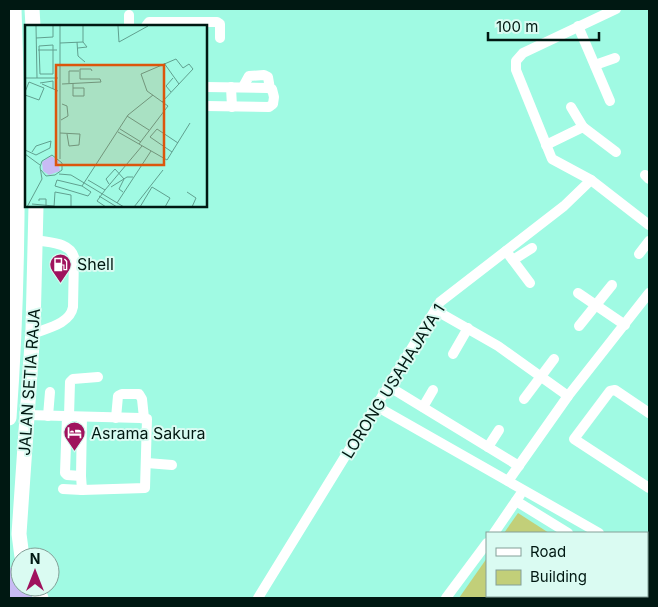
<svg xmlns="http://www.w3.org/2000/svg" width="658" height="607" font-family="Inter,sans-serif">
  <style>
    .green { fill: #c8bbf4 }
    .building { fill: #c2cf79 }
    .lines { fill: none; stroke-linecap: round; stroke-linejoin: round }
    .minor { stroke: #fff; stroke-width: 10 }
    .highway { stroke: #fff; stroke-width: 15 }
    .labels { text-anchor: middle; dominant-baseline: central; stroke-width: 4; stroke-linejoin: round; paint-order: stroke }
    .poi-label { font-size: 16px; fill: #001812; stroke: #dafbf2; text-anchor: start }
    .street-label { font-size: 16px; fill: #001812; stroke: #dafbf2 }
    .inset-road { fill: none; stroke: #60a08f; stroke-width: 1 }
    .view { fill: #dc560c; fill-opacity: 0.15; stroke: #dc560c; stroke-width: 2.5 }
    .inset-edge { fill: none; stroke: #001812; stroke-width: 2.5 }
  </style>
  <rect width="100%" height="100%" fill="#a0fae3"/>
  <!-- green -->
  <path class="green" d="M9 566 20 578V587H27L32 598H9Z"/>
  <!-- building -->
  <g class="building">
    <path d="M518 513 549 533H504Z"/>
    <path d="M487 558V598H459Z"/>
  </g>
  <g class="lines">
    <!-- minor -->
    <g class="minor">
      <path d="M616 9 523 53 516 61V70L552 159 591 180 649 225"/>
      <path d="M129 26V15"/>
      <path d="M146 26 149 22H217L220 24V38"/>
      <path d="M578 26 610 101"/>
      <path d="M595 65 615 58"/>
      <path d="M206 87 268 88 272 89 274 97 273 104 269 107 206 106"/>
      <path d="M231 87 232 107"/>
      <path d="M243 87 249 76 264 75 268 77 270 89"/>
      <path d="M571 107 583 127 616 152"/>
      <path d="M546 145 583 127"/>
      <path d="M645 175 649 179"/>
      <path d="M506 251 530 283"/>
      <path d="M639 254 649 241"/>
      <path d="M513 260 532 248"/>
      <path d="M578 293 625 325"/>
      <path d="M435 310 498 346 568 396"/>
      <path d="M579 326 612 285"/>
      <path d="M32 334C47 328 70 324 73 307L74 257C69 242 50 243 36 240"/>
      <path d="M453 354 468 328"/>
      <path d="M388 386 519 466"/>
      <path d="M524 399 554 359"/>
      <path d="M376 406 599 533"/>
      <path d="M423 407 433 390"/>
      <path d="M649 413 615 390 610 391 574 439 649 488"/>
      <path d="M27 415 140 418 147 419 145 488 82 490 81 476 67 475 65 473 67 416"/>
      <path d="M48 416 50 392"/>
      <path d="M69 416 70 382 73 379 98 377"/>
      <path d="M116 418 118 396 122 394H139L142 399 144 418"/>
      <path d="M488 447 499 430"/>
      <path d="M147 463 172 465"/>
      <path d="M81 476 82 417"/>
      <path d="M508 481 568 396 649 293"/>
      <path d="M63 489 82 490"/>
      <path d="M516 501 568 533"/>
      <path d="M494 533 520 495"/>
      <path d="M647 561 649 562"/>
      <path d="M258 598 440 302 564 206 591 180"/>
      <path d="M446 598 487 543"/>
      <path d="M526 598 528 596"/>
    </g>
    <!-- highway -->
    <g class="highway">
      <path d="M32 9 33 26"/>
      <path d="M9 418C19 282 19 146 14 9"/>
      <path d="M22 557 19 534 33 329 36 206"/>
      <path d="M36 587 41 598"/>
    </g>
  </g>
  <!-- icons -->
  <defs>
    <symbol id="fuel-pin" viewBox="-11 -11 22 30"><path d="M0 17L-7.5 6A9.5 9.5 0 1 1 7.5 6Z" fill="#9f125d" stroke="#dafbf2"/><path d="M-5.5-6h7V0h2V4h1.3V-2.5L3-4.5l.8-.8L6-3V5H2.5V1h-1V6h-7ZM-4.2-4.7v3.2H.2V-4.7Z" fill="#fff"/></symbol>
    <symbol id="hotel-pin" viewBox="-11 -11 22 30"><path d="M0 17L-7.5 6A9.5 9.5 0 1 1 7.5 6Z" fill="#9f125d" stroke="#dafbf2"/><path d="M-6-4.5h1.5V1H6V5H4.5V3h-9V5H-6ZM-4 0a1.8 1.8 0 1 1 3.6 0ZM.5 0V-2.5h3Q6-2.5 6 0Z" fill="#fff"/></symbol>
  </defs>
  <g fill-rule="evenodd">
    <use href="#fuel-pin" x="48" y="252" width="25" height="34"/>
    <use href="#hotel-pin" x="62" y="420" width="25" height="34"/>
  </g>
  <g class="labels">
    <!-- poi labels -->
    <g class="poi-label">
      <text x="77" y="264">Shell</text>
      <text x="91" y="433">Asrama Sakura</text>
    </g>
    <!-- street labels -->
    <g class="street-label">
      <text transform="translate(393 381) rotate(-58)">LORONG USAHAJAYA 1</text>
      <text transform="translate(29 382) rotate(-86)">JALAN SETIA RAJA</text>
    </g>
  </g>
  <!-- overview -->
  <g transform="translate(25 25)">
    <rect width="182" height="182" fill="#a0fae3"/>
    <path d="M26 131 33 135 35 146 24 150 18 146 17 137Z" fill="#c8bbf4"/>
    <path class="inset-road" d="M11 1 12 53M35 1V134M93 1 94 17 123 1M11 13 28 12V1M52 17 53 31 60 37M35 18 58 17V1M28 20V49H15L14 21ZM53 23 62 22 58 17M13 25H32M139 38 154 59M0 53H33M15 58 28 56V64M44 58V46H54M17 59 33 66M37 59 76 57 75 54H55V44H66L67 46M48 63H59V71H48V58M0 67 4 57 19 63 14 75 0 70M146 67 141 61 148 53M102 91 124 105M36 95 43 91 42 81 37 79M95 104 116 117M93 107 142 135 165 98M35 108 54 109H55L54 120 44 121 42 109M114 119 143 81 122 66 116 49 151 34 158 43 164 39 168 44 137 77M0 125 11 130 25 123 26 116 11 121 7 127M147 127 125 112 132 104 153 118M0 129 15 140M34 149 46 150 99 182M32 155 57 161 66 167 63 171 30 161ZM63 155 80 165 72 176 81 182M84 159 81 154 90 144 99 154M57 161 103 90 128 70M86 162 102 152H108M80 165 117 121M98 167 94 164 99 154M162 167 171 173 167 182M74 171 92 182M14 176V174H21V181M92 178 126 126M7 179 29 181M2 182 17 154 15 142 17 136 27 130 37 138V145L30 150 21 151 16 145M29 182 30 167 46 170V182M109 182 138 145M115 182 127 162 145 173 140 182"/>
    <path class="view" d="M31 40H139V140H31Z"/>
    <rect width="182" height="182" class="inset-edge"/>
  </g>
  <!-- border -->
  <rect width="658" height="607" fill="none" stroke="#001812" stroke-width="20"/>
  <!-- legend -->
  <rect x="486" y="532" width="162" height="65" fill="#dafbf2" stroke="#83a098"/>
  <rect x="496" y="548" width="25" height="8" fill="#ffffff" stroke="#83a098"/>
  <text x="530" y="557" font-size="15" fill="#001812">Road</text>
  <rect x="496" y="570" width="25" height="15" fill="#c2cf79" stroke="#83a098"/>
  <text x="530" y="582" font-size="15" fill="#001812">Building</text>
  <!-- north arrow -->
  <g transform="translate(35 572)"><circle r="24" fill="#dafbf2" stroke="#83a098"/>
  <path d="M0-4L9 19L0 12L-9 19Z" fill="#9f125d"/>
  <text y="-8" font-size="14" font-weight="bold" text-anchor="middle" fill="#001812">N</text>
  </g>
  <!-- scale -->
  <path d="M488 32v8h111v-8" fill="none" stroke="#001812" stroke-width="2.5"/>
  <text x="496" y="32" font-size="15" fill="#001812" stroke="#dafbf2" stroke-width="4" paint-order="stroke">100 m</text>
</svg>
